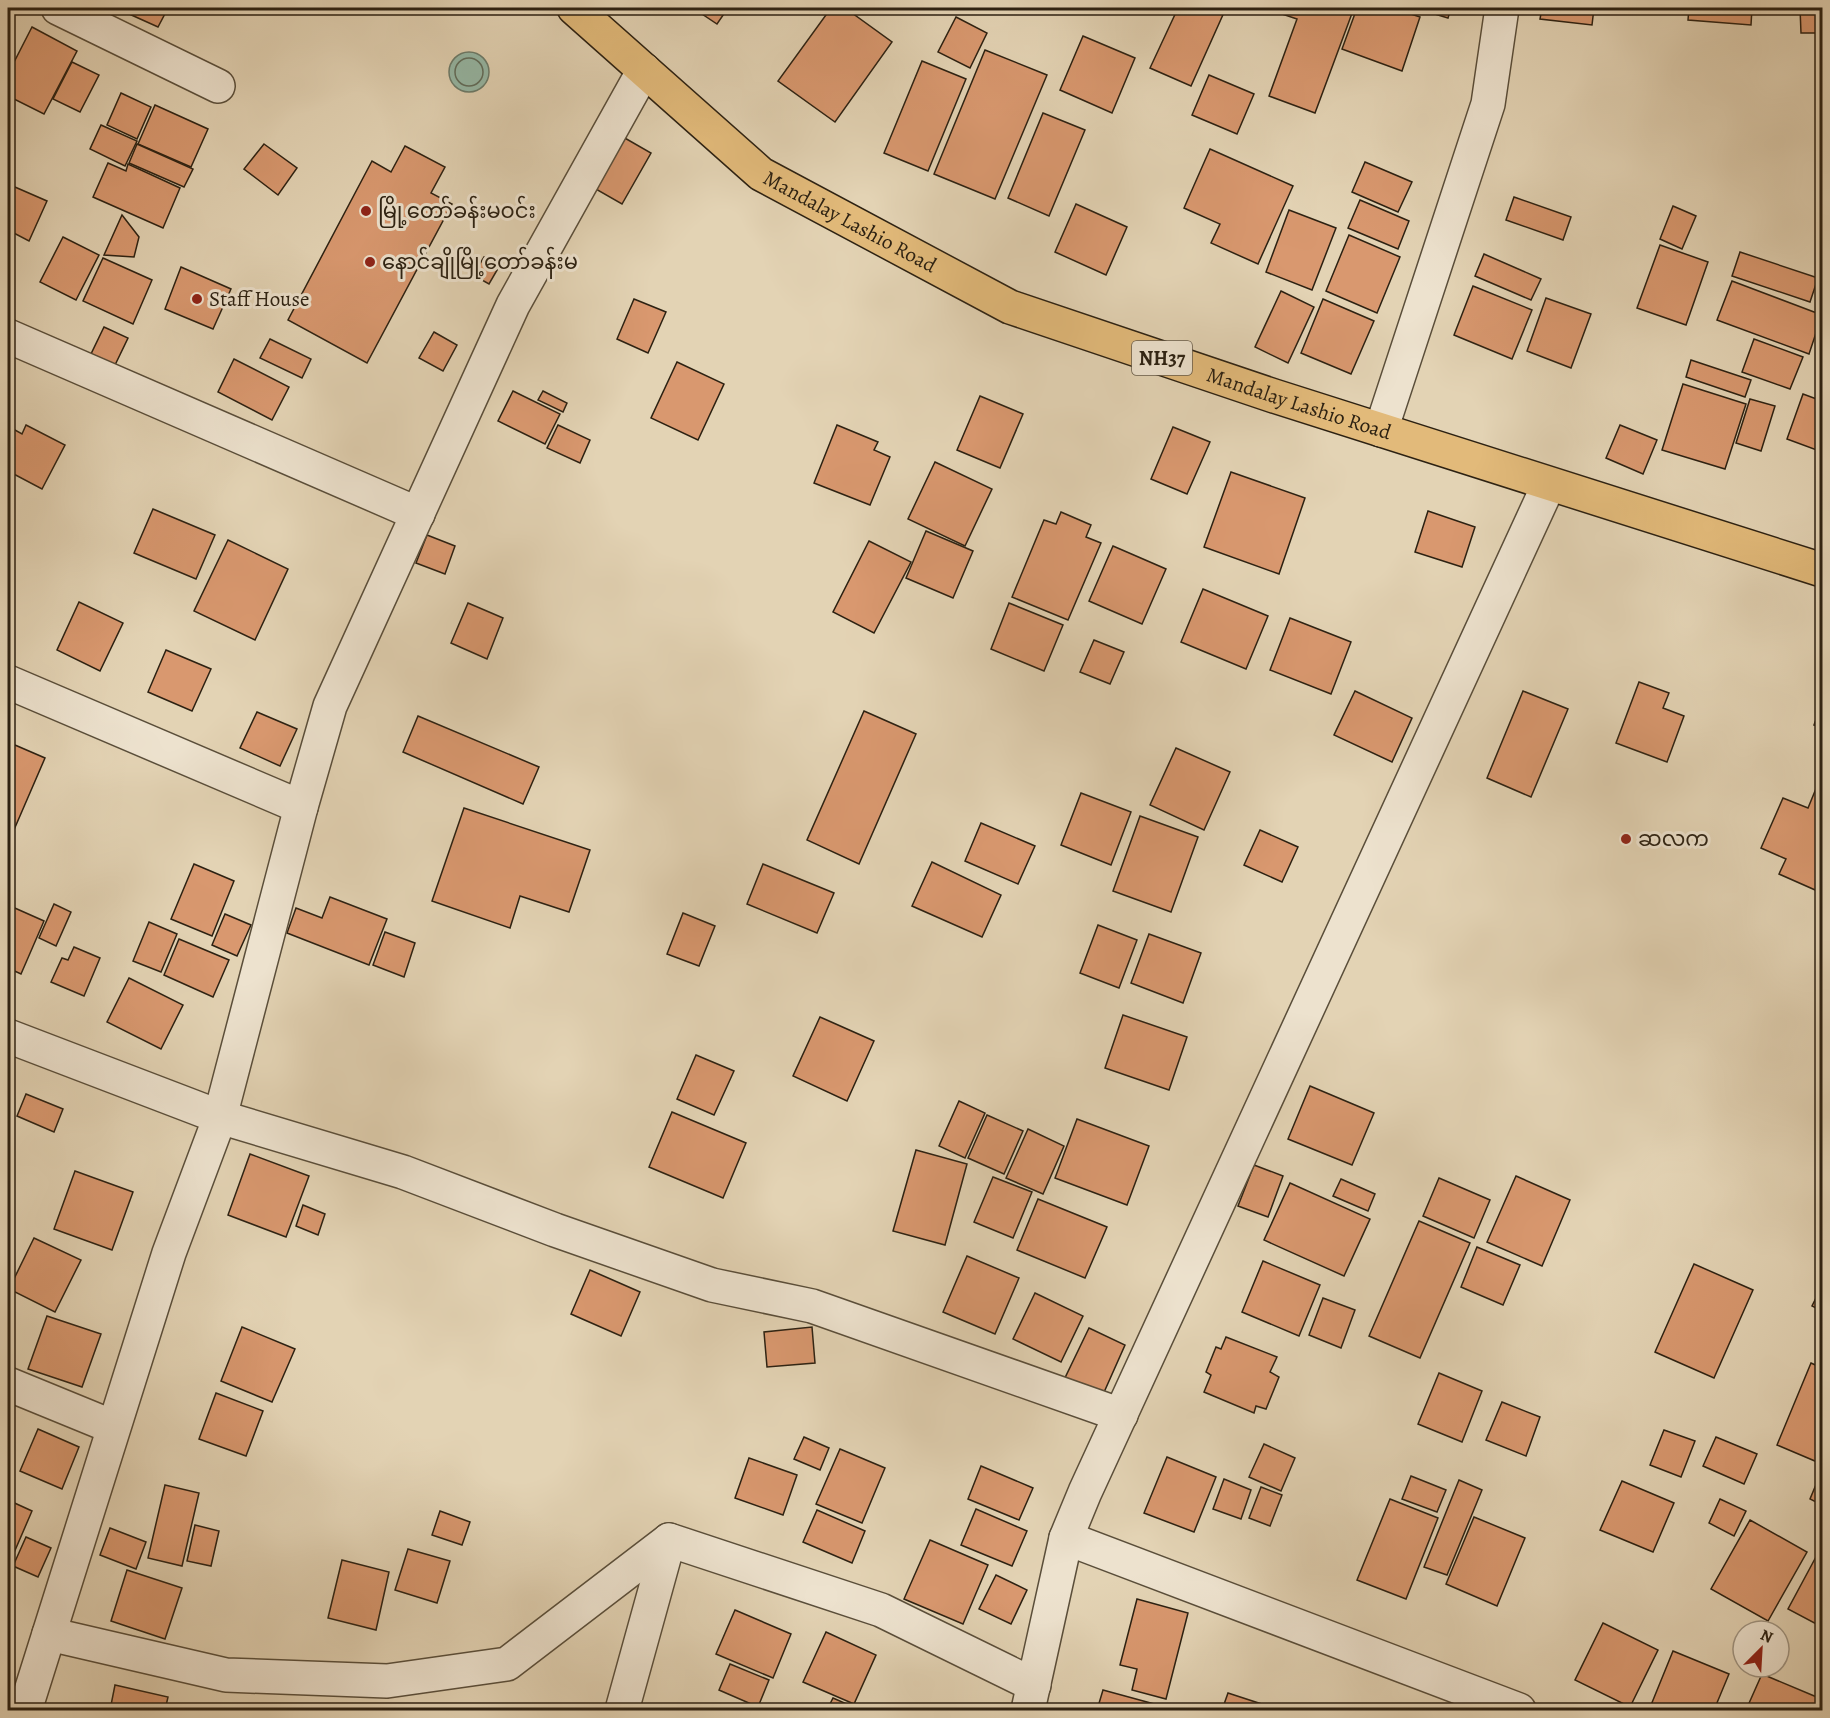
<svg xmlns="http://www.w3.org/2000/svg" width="1830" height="1718" font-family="Alegreya,'Noto Sans Myanmar',serif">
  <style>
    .water { fill: #96b9a7; stroke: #6c7c6b; stroke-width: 1.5 }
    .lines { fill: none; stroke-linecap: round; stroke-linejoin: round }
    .shore { stroke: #616d5c; stroke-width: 1.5 }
    .building { fill: #d9986f; stroke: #2c2112; stroke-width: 1.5 }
    .minor-casing { stroke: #5a4e3a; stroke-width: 36 }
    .highway-casing { stroke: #2c2112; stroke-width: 36 }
    .minor { stroke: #ede2ce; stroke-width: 33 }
    .highway { stroke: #e2ba7a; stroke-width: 33 }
    .poi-dot { fill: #8f2418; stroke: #ede2ce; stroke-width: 2 }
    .labels { text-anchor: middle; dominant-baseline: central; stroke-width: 6; stroke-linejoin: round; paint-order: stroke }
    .shield { fill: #ede2ce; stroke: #665b4a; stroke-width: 1.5 }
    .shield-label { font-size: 20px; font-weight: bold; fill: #2c2112 }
    .poi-label { font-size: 21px; fill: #2c2112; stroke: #ede2ce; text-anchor: start }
    .street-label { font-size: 21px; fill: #2c2112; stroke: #ede2ce }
  </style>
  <rect width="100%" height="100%" fill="#e3d3b4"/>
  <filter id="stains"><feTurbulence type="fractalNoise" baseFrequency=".00333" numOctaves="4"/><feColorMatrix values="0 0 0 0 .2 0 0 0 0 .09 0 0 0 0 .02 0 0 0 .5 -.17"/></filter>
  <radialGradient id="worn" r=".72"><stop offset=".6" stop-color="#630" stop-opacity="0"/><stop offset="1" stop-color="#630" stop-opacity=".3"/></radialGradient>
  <!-- water -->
  <circle class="water" cx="469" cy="72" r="20"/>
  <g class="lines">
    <!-- shore -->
    <circle class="shore" cx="469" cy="72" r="14"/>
  </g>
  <!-- building -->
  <g class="building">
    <path d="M129 8H168L158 27 127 13Z"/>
    <path d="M693 8H728L717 24Z"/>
    <path d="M831 8H845L892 42 835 122 778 81Z"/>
    <path d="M1178 8H1226L1191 86 1150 68Z"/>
    <path d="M1264 8H1354L1315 113 1269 96 1297 19Z"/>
    <path d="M1357 8H1393L1420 17 1402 71 1342 49Z"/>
    <path d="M1415 8H1451L1448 18Z"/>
    <path d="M1542 8H1594L1592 25 1540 19Z"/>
    <path d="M1689 8H1752L1751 25 1688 20Z"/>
    <path d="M1800 8H1822V33H1801Z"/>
    <path d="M956 17 987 33 970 68 938 52Z"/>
    <path d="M32 27 77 51 44 114 8 96V74Z"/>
    <path d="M1083 36 1135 58 1112 113 1060 90Z"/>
    <path d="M985 50 1047 75 995 199 934 174Z"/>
    <path d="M922 61 966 79 928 171 884 153Z"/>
    <path d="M72 62 99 75 80 112 53 99Z"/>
    <path d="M1209 75 1254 94 1237 134 1192 115Z"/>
    <path d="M121 93 151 107 137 139 107 125Z"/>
    <path d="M155 105 208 129 191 167 138 144Z"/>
    <path d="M1043 113 1085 130 1049 216 1008 198Z"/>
    <path d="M101 125 137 141 125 166 90 149Z"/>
    <path d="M623 137 651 153 622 204 594 188Z"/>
    <path d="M137 144 193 169 184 187 129 163Z"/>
    <path d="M264 144 297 168 278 195 244 169Z"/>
    <path d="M405 146 445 167 431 193 452 204 367 363 288 320 372 161 391 172Z"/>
    <path d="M1210 149 1293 186 1258 264 1211 243 1220 224 1184 208Z"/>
    <path d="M1365 162 1412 182 1398 212 1352 192Z"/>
    <path d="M108 163 126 171 128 164 180 188 163 228 93 197Z"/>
    <path d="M8 184 47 201 29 241 8 230Z"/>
    <path d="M1514 197 1571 217 1563 240 1506 220Z"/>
    <path d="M1360 200 1409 221 1398 249 1348 228Z"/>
    <path d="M1076 204 1127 227 1106 275 1055 252Z"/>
    <path d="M1673 206 1696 216 1682 249 1660 239Z"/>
    <path d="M1289 210 1336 228 1312 290 1266 272Z"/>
    <path d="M122 215 139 237 134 257 104 255Z"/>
    <path d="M1349 235 1400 257 1377 313 1326 291Z"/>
    <path d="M63 237 99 255 76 300 40 282Z"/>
    <path d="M1660 245 1708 262 1686 325 1637 308Z"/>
    <path d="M1740 252 1818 278 1810 302 1732 276Z"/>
    <path d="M1484 254 1541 279 1531 300 1475 276Z"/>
    <path d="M484 257 500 265 489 284 473 275Z"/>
    <path d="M103 258 152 280 133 324 83 301Z"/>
    <path d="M181 267 231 289 213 329 165 309Z"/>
    <path d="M1732 281 1822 315 1809 354 1717 320Z"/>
    <path d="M1473 286 1532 310 1512 359 1454 335Z"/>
    <path d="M1281 291 1314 307 1288 363 1255 347Z"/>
    <path d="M1546 298 1591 314 1571 368 1527 351Z"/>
    <path d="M634 299 666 312 648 353 617 339Z"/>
    <path d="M1323 299 1374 321 1351 374 1301 353Z"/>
    <path d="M104 327 128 338 115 365 91 354Z"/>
    <path d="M434 332 457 345 443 371 419 358Z"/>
    <path d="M270 339 311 359 302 378 260 358Z"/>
    <path d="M1754 339 1803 357 1790 389 1742 372Z"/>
    <path d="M234 359 289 387 272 420 218 392Z"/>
    <path d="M1691 360 1751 380 1745 397 1686 377Z"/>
    <path d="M677 362 724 384 698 440 651 418Z"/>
    <path d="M1683 384 1746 404 1725 469 1662 450Z"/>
    <path d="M513 391 560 414 545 444 498 421Z"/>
    <path d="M543 391 567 403 563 412 538 400Z"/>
    <path d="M1803 394 1822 401V452L1787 439Z"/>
    <path d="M980 396 1023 414 1000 468 957 450Z"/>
    <path d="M1750 399 1775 406 1761 451 1736 443Z"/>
    <path d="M26 425 65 445 42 489 8 471V426L22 434Z"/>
    <path d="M558 425 590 440 580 463 547 448Z"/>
    <path d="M837 425 878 442 874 450 890 457 870 505 814 483Z"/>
    <path d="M1620 425 1657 440 1643 474 1606 458Z"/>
    <path d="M1173 427 1210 442 1187 494 1151 479Z"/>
    <path d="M935 462 992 489 965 546 908 519Z"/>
    <path d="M1231 472 1305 498 1279 574 1204 547Z"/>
    <path d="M153 509 215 535 196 579 134 553Z"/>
    <path d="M1428 511 1475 527 1462 567 1415 552Z"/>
    <path d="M1061 512 1091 525 1086 537 1101 543 1068 620 1012 597 1044 520 1056 524Z"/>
    <path d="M926 531 973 551 953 598 906 578Z"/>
    <path d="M427 535 455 546 445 574 416 563Z"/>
    <path d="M228 540 288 569 255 640 194 611Z"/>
    <path d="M869 541 911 562 874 633 833 612Z"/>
    <path d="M1113 546 1166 569 1142 624 1089 601Z"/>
    <path d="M1203 589 1268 616 1246 669 1181 642Z"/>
    <path d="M79 602 123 623 100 671 57 650Z"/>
    <path d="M468 603 503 618 487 659 451 643Z"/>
    <path d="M1009 603 1063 625 1044 671 991 649Z"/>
    <path d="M1290 618 1351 642 1331 694 1270 670Z"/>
    <path d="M1094 640 1124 652 1110 684 1080 672Z"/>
    <path d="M166 650 211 669 192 711 148 692Z"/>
    <path d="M1639 682 1669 693 1663 708 1684 716 1667 762 1616 743Z"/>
    <path d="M1355 691 1412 718 1392 762 1334 735Z"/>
    <path d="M1523 691 1568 709 1531 797 1487 778Z"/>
    <path d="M1822 703V728L1814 725Z"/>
    <path d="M864 711 916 734 859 864 807 840Z"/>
    <path d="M257 712 297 729 280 766 240 748Z"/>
    <path d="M418 716 539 767 523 804 403 752Z"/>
    <path d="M8 742 45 758 10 839 8 838Z"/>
    <path d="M1176 748 1230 772 1204 830 1150 805Z"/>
    <path d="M1822 774V893L1779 874 1786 859 1761 848 1783 798 1808 808Z"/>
    <path d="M1081 793 1131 812 1111 865 1061 845Z"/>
    <path d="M464 808 590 850 569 912 520 896 510 928 432 901Z"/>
    <path d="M1140 816 1198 837 1171 912 1113 891Z"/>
    <path d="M981 823 1035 846 1018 884 965 861Z"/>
    <path d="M1260 830 1298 847 1282 882 1244 865Z"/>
    <path d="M932 862 1001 895 982 937 912 906Z"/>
    <path d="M194 864 234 881 212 936 171 919Z"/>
    <path d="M763 864 834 893 817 933 747 904Z"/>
    <path d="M330 897 387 919 369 965 287 933 296 908 322 918Z"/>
    <path d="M54 904 71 912 56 946 39 938Z"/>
    <path d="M8 905 44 921 21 974 8 968Z"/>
    <path d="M683 913 715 926 699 966 667 954Z"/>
    <path d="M225 914 251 925 237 956 212 945Z"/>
    <path d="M149 922 177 934 161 972 133 961Z"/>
    <path d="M1098 925 1137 940 1119 988 1080 973Z"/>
    <path d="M385 932 415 943 404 977 373 965Z"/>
    <path d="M1149 934 1201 953 1183 1003 1131 983Z"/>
    <path d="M179 939 229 960 213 997 164 975Z"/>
    <path d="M74 947 100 958 84 996 51 982 62 958 68 960Z"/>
    <path d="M129 978 183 1005 161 1049 107 1022Z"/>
    <path d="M1123 1015 1187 1037 1169 1090 1105 1068Z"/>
    <path d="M820 1017 874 1041 847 1101 793 1076Z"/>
    <path d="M696 1055 734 1071 714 1115 677 1099Z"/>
    <path d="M1310 1086 1374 1113 1352 1165 1288 1139Z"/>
    <path d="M26 1094 63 1109 54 1132 17 1116Z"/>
    <path d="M959 1101 985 1113 965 1158 939 1146Z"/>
    <path d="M672 1112 746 1143 723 1198 649 1167Z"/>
    <path d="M987 1115 1023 1131 1004 1174 968 1158Z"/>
    <path d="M1077 1119 1149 1146 1127 1205 1055 1178Z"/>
    <path d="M1028 1129 1064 1146 1043 1194 1006 1178Z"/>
    <path d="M916 1150 967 1164 945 1245 893 1231Z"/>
    <path d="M250 1154 309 1176 286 1237 228 1215Z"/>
    <path d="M1254 1165 1283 1176 1268 1217 1238 1206Z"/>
    <path d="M75 1171 133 1192 112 1250 54 1229Z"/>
    <path d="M1516 1176 1570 1200 1542 1266 1487 1242Z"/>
    <path d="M993 1177 1032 1192 1013 1238 974 1222Z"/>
    <path d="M1439 1178 1490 1200 1474 1238 1423 1216Z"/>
    <path d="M1341 1179 1375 1194 1368 1211 1333 1196Z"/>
    <path d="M1290 1183 1370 1219 1344 1276 1264 1240Z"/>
    <path d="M1038 1199 1107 1227 1085 1278 1017 1250Z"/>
    <path d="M303 1205 325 1214 318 1235 296 1226Z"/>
    <path d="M1419 1221 1470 1243 1420 1358 1369 1336Z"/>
    <path d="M34 1238 81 1260 55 1312 9 1289Z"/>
    <path d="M1477 1247 1520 1265 1503 1305 1461 1287Z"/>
    <path d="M967 1256 1019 1278 995 1334 943 1312Z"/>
    <path d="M1263 1261 1320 1285 1299 1336 1242 1312Z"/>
    <path d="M1694 1264 1753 1290 1714 1378 1655 1352Z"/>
    <path d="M590 1270 640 1292 621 1336 571 1314Z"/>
    <path d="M1822 1286V1311L1812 1306Z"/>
    <path d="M1035 1293 1083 1316 1061 1362 1013 1339Z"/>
    <path d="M1323 1298 1355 1310 1341 1348 1309 1335Z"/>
    <path d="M47 1316 101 1334 82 1387 28 1369Z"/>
    <path d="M242 1327 295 1349 272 1402 221 1381Z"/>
    <path d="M812 1327 815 1363 767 1367 764 1332Z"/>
    <path d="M1089 1328 1125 1345 1101 1399 1063 1382Z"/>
    <path d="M1226 1337 1277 1357 1270 1372 1279 1377 1266 1409 1256 1406 1254 1413 1204 1392 1211 1375 1206 1372 1216 1347 1221 1349Z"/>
    <path d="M1811 1363 1822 1368V1464L1777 1445Z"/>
    <path d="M1439 1373 1482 1391 1462 1442 1418 1424Z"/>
    <path d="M216 1393 263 1411 246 1456 199 1439Z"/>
    <path d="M1502 1402 1540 1417 1526 1456 1486 1440Z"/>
    <path d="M38 1429 79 1447 62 1489 20 1471Z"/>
    <path d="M1664 1430 1695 1441 1681 1477 1650 1465Z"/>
    <path d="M804 1437 829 1448 820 1470 794 1459Z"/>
    <path d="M1716 1437 1757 1454 1744 1484 1703 1466Z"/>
    <path d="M1264 1444 1295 1458 1281 1491 1249 1477Z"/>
    <path d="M840 1449 885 1468 862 1523 816 1504Z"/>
    <path d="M1167 1457 1216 1477 1194 1532 1144 1513Z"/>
    <path d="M749 1458 797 1475 783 1515 735 1498Z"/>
    <path d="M981 1466 1033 1488 1019 1520 968 1499Z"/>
    <path d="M1820 1475 1822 1477V1505L1810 1499Z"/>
    <path d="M1411 1476 1446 1490 1437 1512 1402 1499Z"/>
    <path d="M1224 1479 1251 1490 1241 1519 1213 1509Z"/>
    <path d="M1459 1480 1482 1490 1447 1575 1424 1567Z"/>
    <path d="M1622 1481 1674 1503 1653 1552 1600 1530Z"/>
    <path d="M165 1485 199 1493 182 1566 148 1558Z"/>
    <path d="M1261 1487 1282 1495 1270 1526 1249 1518Z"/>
    <path d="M1390 1499 1438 1518 1406 1599 1357 1580Z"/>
    <path d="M1720 1499 1746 1511 1734 1536 1709 1523Z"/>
    <path d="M8 1500 32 1511 10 1562 8 1561Z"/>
    <path d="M976 1509 1027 1531 1012 1566 961 1545Z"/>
    <path d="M817 1510 865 1531 852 1563 803 1542Z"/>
    <path d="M440 1511 470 1522 462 1545 432 1535Z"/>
    <path d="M1474 1517 1525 1538 1497 1606 1446 1584Z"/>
    <path d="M1750 1520 1807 1552 1768 1621 1711 1589Z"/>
    <path d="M195 1525 219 1531 211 1566 187 1561Z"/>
    <path d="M110 1528 146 1542 136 1569 100 1555Z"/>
    <path d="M26 1537 51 1548 38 1577 13 1566Z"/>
    <path d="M930 1540 988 1565 963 1624 904 1599Z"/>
    <path d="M408 1549 450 1561 437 1603 395 1590Z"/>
    <path d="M1817 1555 1822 1558V1627L1788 1609Z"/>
    <path d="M342 1560 389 1572 376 1630 328 1618Z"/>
    <path d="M127 1570 182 1588 165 1639 111 1621Z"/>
    <path d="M996 1575 1027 1590 1011 1624 979 1609Z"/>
    <path d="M1137 1599 1188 1613 1166 1699 1132 1690 1137 1669 1120 1665Z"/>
    <path d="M735 1610 791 1634 773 1678 716 1654Z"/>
    <path d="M1603 1623 1658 1650 1630 1707 1575 1680Z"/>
    <path d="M826 1632 876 1655 854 1704 803 1682Z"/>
    <path d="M1673 1651 1729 1674 1714 1710H1649Z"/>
    <path d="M730 1664 769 1680 758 1707 719 1690Z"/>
    <path d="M1762 1674 1819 1698 1813 1710H1746Z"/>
    <path d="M115 1685 168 1697 165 1710H110Z"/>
    <path d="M1103 1690 1169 1708 1168 1710H1097Z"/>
    <path d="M1228 1693 1277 1709V1710H1222Z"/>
    <path d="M833 1698 856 1708 855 1710H827Z"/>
  </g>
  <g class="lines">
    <defs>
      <g id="minor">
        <path d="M58 8 218 86"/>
        <path d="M8 336 418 514"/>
        <path d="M1381 430 1488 104 1502 8"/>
        <path d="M8 682 301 807"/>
        <path d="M8 1036 220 1117 403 1172 555 1230 712 1285 812 1306 1121 1415"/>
        <path d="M8 1384 113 1427"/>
        <path d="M1066 1538 1519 1710"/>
        <path d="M49 1634 226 1675 387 1681 507 1664 669 1540"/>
        <path d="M25 1710 169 1253 220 1117 301 807 330 706 513 305 644 70"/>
        <path d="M622 1710 669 1540 881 1610 1034 1685"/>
        <path d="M1028 1710 1066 1538 1085 1492 1549 484"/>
      </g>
      <g id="highway">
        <path id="s1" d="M574 8 761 174 1010 307 1274 396 1822 570"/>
      </g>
    </defs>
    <!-- minor casing -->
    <use href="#minor" class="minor-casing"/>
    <!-- highway casing -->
    <use href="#highway" class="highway-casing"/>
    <!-- minor -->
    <use href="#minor" class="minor"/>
    <!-- highway -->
    <use href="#highway" class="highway"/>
  </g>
  <!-- markers -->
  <g class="poi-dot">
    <circle cx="366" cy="211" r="6"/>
    <circle cx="370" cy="262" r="6"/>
    <circle cx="197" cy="299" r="6"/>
    <circle cx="1626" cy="839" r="6"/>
  </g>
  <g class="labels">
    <!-- shield labels -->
    <rect class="shield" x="1132" y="341" width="60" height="34" rx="4.5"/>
    <g class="shield-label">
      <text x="1162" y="358">NH37</text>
    </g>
    <!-- poi labels -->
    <g class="poi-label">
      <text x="378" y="211">မြို့တော်ခန်းမဝင်း</text>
      <text x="382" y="262">နောင်ချိုမြို့တော်ခန်းမ</text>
      <text x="209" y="299">Staff House</text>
      <text x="1638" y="839">ဆလက</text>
    </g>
    <!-- street labels -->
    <g class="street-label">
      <text stroke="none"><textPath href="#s1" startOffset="351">Mandalay Lashio Road</textPath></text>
      <text stroke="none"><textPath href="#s1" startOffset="837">Mandalay Lashio Road</textPath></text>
    </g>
  </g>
  <!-- margin -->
  <rect width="1830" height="1718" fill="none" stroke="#e3d3b4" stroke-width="30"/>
  <rect x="9" y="9" width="1812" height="1700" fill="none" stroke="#2c2112" stroke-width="3"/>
  <rect x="15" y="15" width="1800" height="1688" fill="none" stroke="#2c2112" stroke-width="1.5"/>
  <!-- north arrow -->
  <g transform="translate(1761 1649) rotate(24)"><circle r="28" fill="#ede2ce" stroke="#a09583" stroke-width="1.5"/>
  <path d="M0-4.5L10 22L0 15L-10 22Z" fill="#8f2418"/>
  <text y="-9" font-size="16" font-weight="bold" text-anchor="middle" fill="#2c2112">N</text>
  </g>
  <rect width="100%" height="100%" filter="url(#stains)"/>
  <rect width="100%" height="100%" fill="url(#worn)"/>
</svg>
